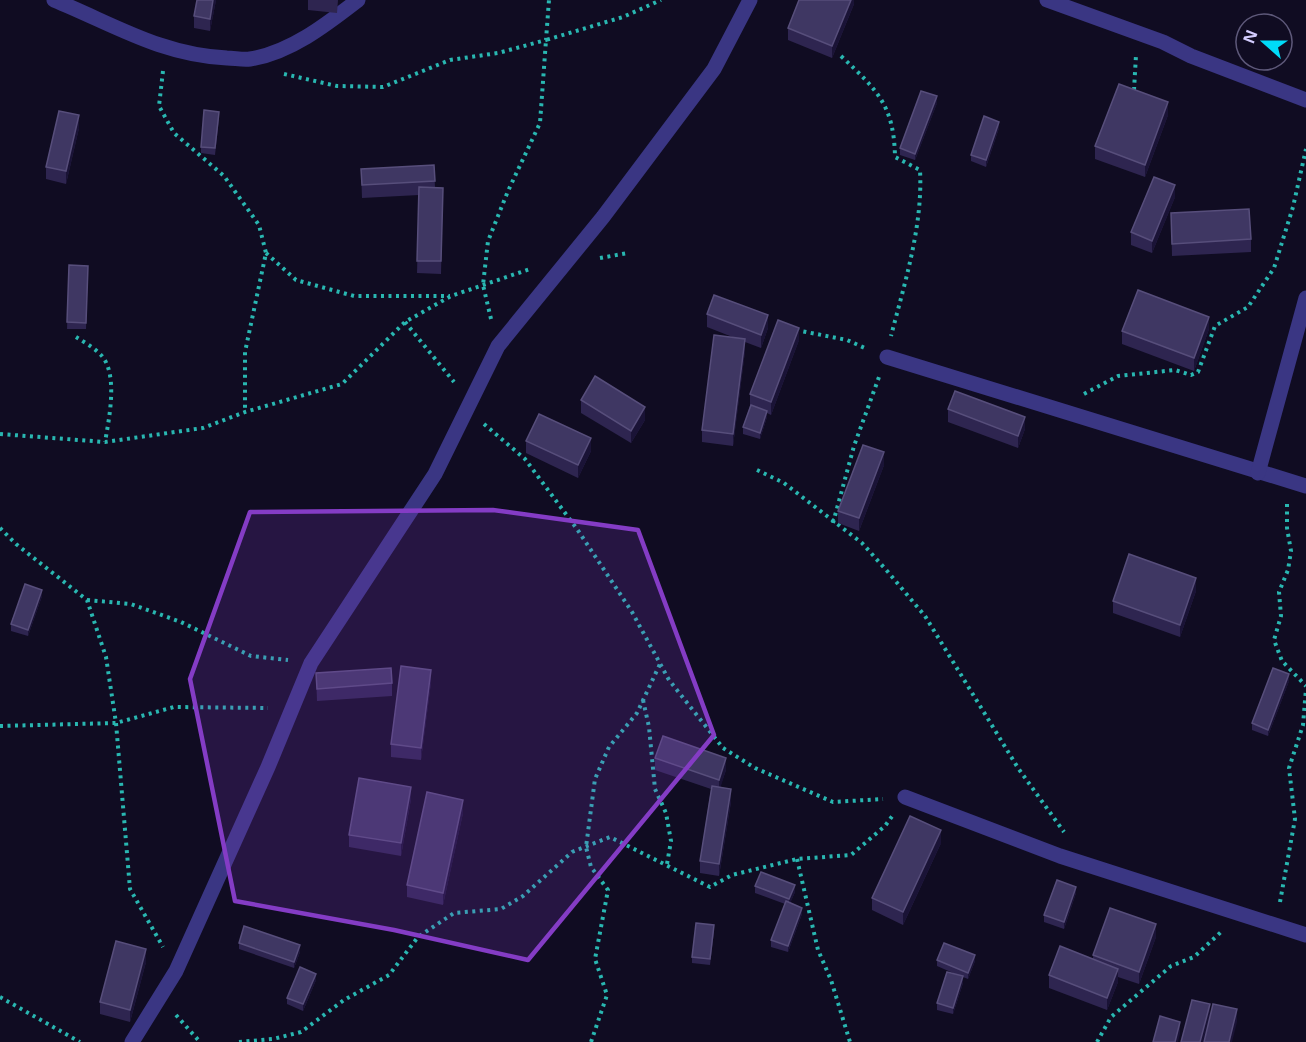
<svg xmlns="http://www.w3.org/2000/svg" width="1306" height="1042" font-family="'Noto Sans',sans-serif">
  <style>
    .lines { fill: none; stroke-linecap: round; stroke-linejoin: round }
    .path { stroke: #29b7b1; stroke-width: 4; stroke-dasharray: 3 4.5; stroke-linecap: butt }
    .street { stroke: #3a3683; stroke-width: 15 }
    .wall { fill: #2e2550 }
    .shaded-wall { fill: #1a1336 }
    .building { fill: #3f3763; stroke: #574e7b; stroke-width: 1.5 }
    .marked { fill: #843cc5; fill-opacity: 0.2; stroke: #843cc5; stroke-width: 4.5; stroke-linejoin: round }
  </style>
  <rect width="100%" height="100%" fill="#100c22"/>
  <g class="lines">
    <!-- path -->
    <g class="path">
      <path d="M841 56C877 90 894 105 895 157L920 170C923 225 905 282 891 336"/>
      <path d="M163 71 159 106 174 133 224 176 259 225 266 253 245 352V412"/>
      <path d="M284 74 337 86 383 87 450 60 498 53 546 40 549 0"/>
      <path d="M1134 90 1136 55"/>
      <path d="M266 253 296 280 354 296H450"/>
      <path d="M600 258 628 253"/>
      <path d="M491 319 483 285 488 241 508 191 540 123 546 40 623 17 661 0"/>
      <path d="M405 322 454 382"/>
      <path d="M796 330 847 340 867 349"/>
      <path d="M76 337C84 342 93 347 100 354 119 372 109 419 105 442"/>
      <path d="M1084 394 1118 376 1175 370 1191 375 1198 372 1215 326 1248 307 1274 268 1293 207 1306 149"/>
      <path d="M484 424 525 459 577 529 632 612 669 680 723 748 755 768 833 802 883 799"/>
      <path d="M0 434 105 442 203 428 245 412 342 384 405 322 451 296 530 269"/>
      <path d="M757 470 784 483 862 543 888 572 925 616 1018 768 1064 832"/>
      <path d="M1287 504V528L1291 551 1288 570 1279 592 1281 616 1274 640 1282 661 1306 686"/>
      <path d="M833 523 854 446 879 377"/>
      <path d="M0 528 16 544 87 600 106 657 116 723 130 889 163 947"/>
      <path d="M87 600 131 604 181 622 251 656 288 660"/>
      <path d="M643 700 649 727 655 789 666 813 671 841 667 864"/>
      <path d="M0 726 116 723 174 707 268 708"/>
      <path d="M797 859 818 950 831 980 850 1042"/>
      <path d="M1280 902 1295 819 1289 768 1303 725 1306 689"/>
      <path d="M0 997 80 1042"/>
      <path d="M176 1015 200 1042"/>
      <path d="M239 1042 273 1039 301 1032 344 1000 389 975 418 937 454 913 501 909 523 896 572 852 610 837 710 887 732 875 797 859 851 855 885 826 893 815"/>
      <path d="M591 1042 607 995 595 959 608 890 591 867 586 847 595 779 609 747 637 713 660 664"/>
      <path d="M1097 1042 1111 1017 1171 966 1194 957 1221 932"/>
    </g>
    <!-- street -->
    <g class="street">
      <path d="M54 0C113 24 161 55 227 58 234 58 243 60 250 59 290 53 327 24 358 0"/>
      <path d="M1047 0 1163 42 1191 56 1306 100"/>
      <path d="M887 357 1306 486"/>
      <path d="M1258 473 1306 298"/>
      <path d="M905 797 1060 856 1306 935"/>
      <path d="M132 1042 176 971 268 767 311 663 435 474 498 346 603 217 714 69 750 0"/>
    </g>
  </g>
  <!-- wall -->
  <g class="wall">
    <path d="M197 0H216L210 31 194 28V16Z"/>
    <path d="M308 0H338L337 13 308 10Z"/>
    <path d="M854 0V4L832 58 788 40V28Z"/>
    <path d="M937 103 915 160 900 155V148Z"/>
    <path d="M1168 115 1145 177 1095 159V146Z"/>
    <path d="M219 118 215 155 201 153V147Z"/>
    <path d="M79 128 66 184 46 179V167Z"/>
    <path d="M999 128 986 167 971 161V155Z"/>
    <path d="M434 165 435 187 443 188 441 274 417 273 419 195 362 198 361 169Z"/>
    <path d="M1175 197 1152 253 1131 245V232Z"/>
    <path d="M1171 213 1251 239V252L1172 256Z"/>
    <path d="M69 265 88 266 86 329H67Z"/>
    <path d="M707 314 768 328 761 348 745 342V351L733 446 702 442V430L735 338 707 327Z"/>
    <path d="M1209 329 1194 371 1122 344V331Z"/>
    <path d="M799 340 771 415 767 413V417L760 439 743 434V427L750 406V394Z"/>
    <path d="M581 400 645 420 631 443 581 413Z"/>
    <path d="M948 409 1025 429 1018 448 948 422Z"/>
    <path d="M526 441 591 451 578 478 526 453Z"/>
    <path d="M884 465 859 531 838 523V511Z"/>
    <path d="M1196 591 1180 637 1113 613V601Z"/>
    <path d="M42 596 28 636 11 631V624Z"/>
    <path d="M316 673 392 683V696L317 701Z"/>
    <path d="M1289 681 1268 736 1252 730V723Z"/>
    <path d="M431 682 421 760 391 757V744Z"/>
    <path d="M655 758 726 770 720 787 731 802 719 876 700 873V861L711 789 655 770Z"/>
    <path d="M411 799 401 856 349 847V835Z"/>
    <path d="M463 813 443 905 407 897V885Z"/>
    <path d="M941 843 903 925 872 910V898Z"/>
    <path d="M755 886 795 892 790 903 802 914 788 952 771 947V940L785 904 755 893Z"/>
    <path d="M1076 893 1064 929 1044 922V915Z"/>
    <path d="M714 931 710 965 692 963V957Z"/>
    <path d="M1156 937 1139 984 1118 977V982L1107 1010 1049 988V975L1093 960V955Z"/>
    <path d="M239 943 300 952 294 968 239 949Z"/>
    <path d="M937 960 975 961 968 979 963 977V983L953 1014 937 1010V1003L960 976 937 966Z"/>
    <path d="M146 962 130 1022 100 1014V1002Z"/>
    <path d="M316 980 303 1011 287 1004V998Z"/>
  </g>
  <!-- shaded-wall -->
  <g class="shaded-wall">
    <path d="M213 0H216L210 31V19Z"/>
    <path d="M851 0H854V4L832 58V46Z"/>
    <path d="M937 96V103L915 160V154Z"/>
    <path d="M1168 102V115L1145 177V165Z"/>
    <path d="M79 115V128L66 184V171Z"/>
    <path d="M999 122V128L986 167V160Z"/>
    <path d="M1175 185V197L1152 253V241Z"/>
    <path d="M768 315V328L761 348V335Z"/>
    <path d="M1209 317V329L1194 371V358Z"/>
    <path d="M799 328V340L771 415V402Z"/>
    <path d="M745 339V351L733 446V434Z"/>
    <path d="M645 407V420L631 443V431Z"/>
    <path d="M767 411V417L760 439V433Z"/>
    <path d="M1025 417V429L1018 448V436Z"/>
    <path d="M591 438V451L578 478V465Z"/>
    <path d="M884 452V465L859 531V518Z"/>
    <path d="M1196 578V591L1180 637V625Z"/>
    <path d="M42 590V596L28 636V630Z"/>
    <path d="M431 670V682L421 760V748Z"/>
    <path d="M1289 674V681L1268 736V730Z"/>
    <path d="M726 758V770L719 792V780Z"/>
    <path d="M411 787V799L401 856V843Z"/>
    <path d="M731 789V802L719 876V864Z"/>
    <path d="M463 800V813L443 905V893Z"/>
    <path d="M941 830V843L903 925V912Z"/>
    <path d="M795 885V892L789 906V899Z"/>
    <path d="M1076 887V893L1064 929V922Z"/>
    <path d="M802 908V914L788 952V946Z"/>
    <path d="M1156 924V937L1139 984V972Z"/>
    <path d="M300 945V952L294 968V962Z"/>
    <path d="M146 949V962L130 1022V1010Z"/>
    <path d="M975 955V961L968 979V973Z"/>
    <path d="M1118 969V982L1107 1010V998Z"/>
    <path d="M316 974V980L303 1011V1004Z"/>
    <path d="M963 976V983L953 1014V1008Z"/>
    <path d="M1210 1004V1016L1203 1042H1200Z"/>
    <path d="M1237 1009V1022L1232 1042H1229Z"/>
    <path d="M1180 1022V1034L1178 1042H1175Z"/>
  </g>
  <!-- building -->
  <g class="building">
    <path d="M197 0H213L210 19 194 16Z"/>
    <path d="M799 0H851L832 46 788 28Z"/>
    <path d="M1119 84 1168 102 1145 165 1095 146Z"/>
    <path d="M921 91 937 96 915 154 900 148Z"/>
    <path d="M204 110 219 112 215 148 201 147Z"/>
    <path d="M59 111 79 115 66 171 46 167Z"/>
    <path d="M984 116 999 122 986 160 971 155Z"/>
    <path d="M434 165 435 181 362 185 361 169Z"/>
    <path d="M1154 177 1175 185 1152 241 1131 232Z"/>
    <path d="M419 187 443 188 441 261H417Z"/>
    <path d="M1249 209 1251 239 1172 244 1171 213Z"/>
    <path d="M69 265 88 266 86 323 67 322Z"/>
    <path d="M1138 290 1209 317 1194 358 1122 331Z"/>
    <path d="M714 295 768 315 761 335 707 314Z"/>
    <path d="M778 320 799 328 771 402 750 394Z"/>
    <path d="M714 335 745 339 733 434 702 430Z"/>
    <path d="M595 376 645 407 631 431 581 400Z"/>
    <path d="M955 391 1025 417 1018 436 948 409Z"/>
    <path d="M751 405 767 411 760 433 743 427Z"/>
    <path d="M539 414 591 438 578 465 526 441Z"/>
    <path d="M863 445 884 452 859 518 838 511Z"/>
    <path d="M1129 554 1196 578 1180 625 1113 601Z"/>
    <path d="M25 584 42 590 28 630 11 624Z"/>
    <path d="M401 666 431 670 421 748 391 744Z"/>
    <path d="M391 668 392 683 317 689 316 673Z"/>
    <path d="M1273 668 1289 674 1268 730 1252 723Z"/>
    <path d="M663 736 726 758 719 780 655 758Z"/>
    <path d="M359 778 411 787 401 843 349 835Z"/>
    <path d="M712 786 731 789 719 864 700 861Z"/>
    <path d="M427 792 463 800 443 893 407 885Z"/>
    <path d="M910 816 941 830 903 912 872 898Z"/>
    <path d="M761 872 795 885 789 899 755 886Z"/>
    <path d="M1057 880 1076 887 1064 922 1044 915Z"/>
    <path d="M786 901 802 908 788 946 771 940Z"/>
    <path d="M1110 908 1156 924 1139 972 1093 955Z"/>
    <path d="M696 923 714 925 710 959 692 957Z"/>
    <path d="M244 926 300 945 294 962 239 943Z"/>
    <path d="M116 941 146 949 130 1010 100 1002Z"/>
    <path d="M944 943 975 955 968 973 937 960Z"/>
    <path d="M1060 946 1118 969 1107 998 1049 975Z"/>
    <path d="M300 967 316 974 303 1004 287 998Z"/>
    <path d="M947 972 963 976 953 1008 937 1003Z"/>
    <path d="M1192 1000 1210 1004 1200 1042H1181Z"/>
    <path d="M1213 1004 1237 1009 1229 1042H1204Z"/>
    <path d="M1160 1016 1180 1022 1175 1042H1153Z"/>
  </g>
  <!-- marked area -->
  <path class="marked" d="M493 510 638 530 714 735 528 960 394 930 235 901 190 679 250 512Z"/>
  <!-- north arrow -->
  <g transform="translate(1264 42) rotate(291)"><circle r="28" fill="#100c22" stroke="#5e597a" stroke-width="1.5"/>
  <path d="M0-4.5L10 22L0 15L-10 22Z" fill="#00dbf8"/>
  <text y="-9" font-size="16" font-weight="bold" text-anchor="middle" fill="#d4cdff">N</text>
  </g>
</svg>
